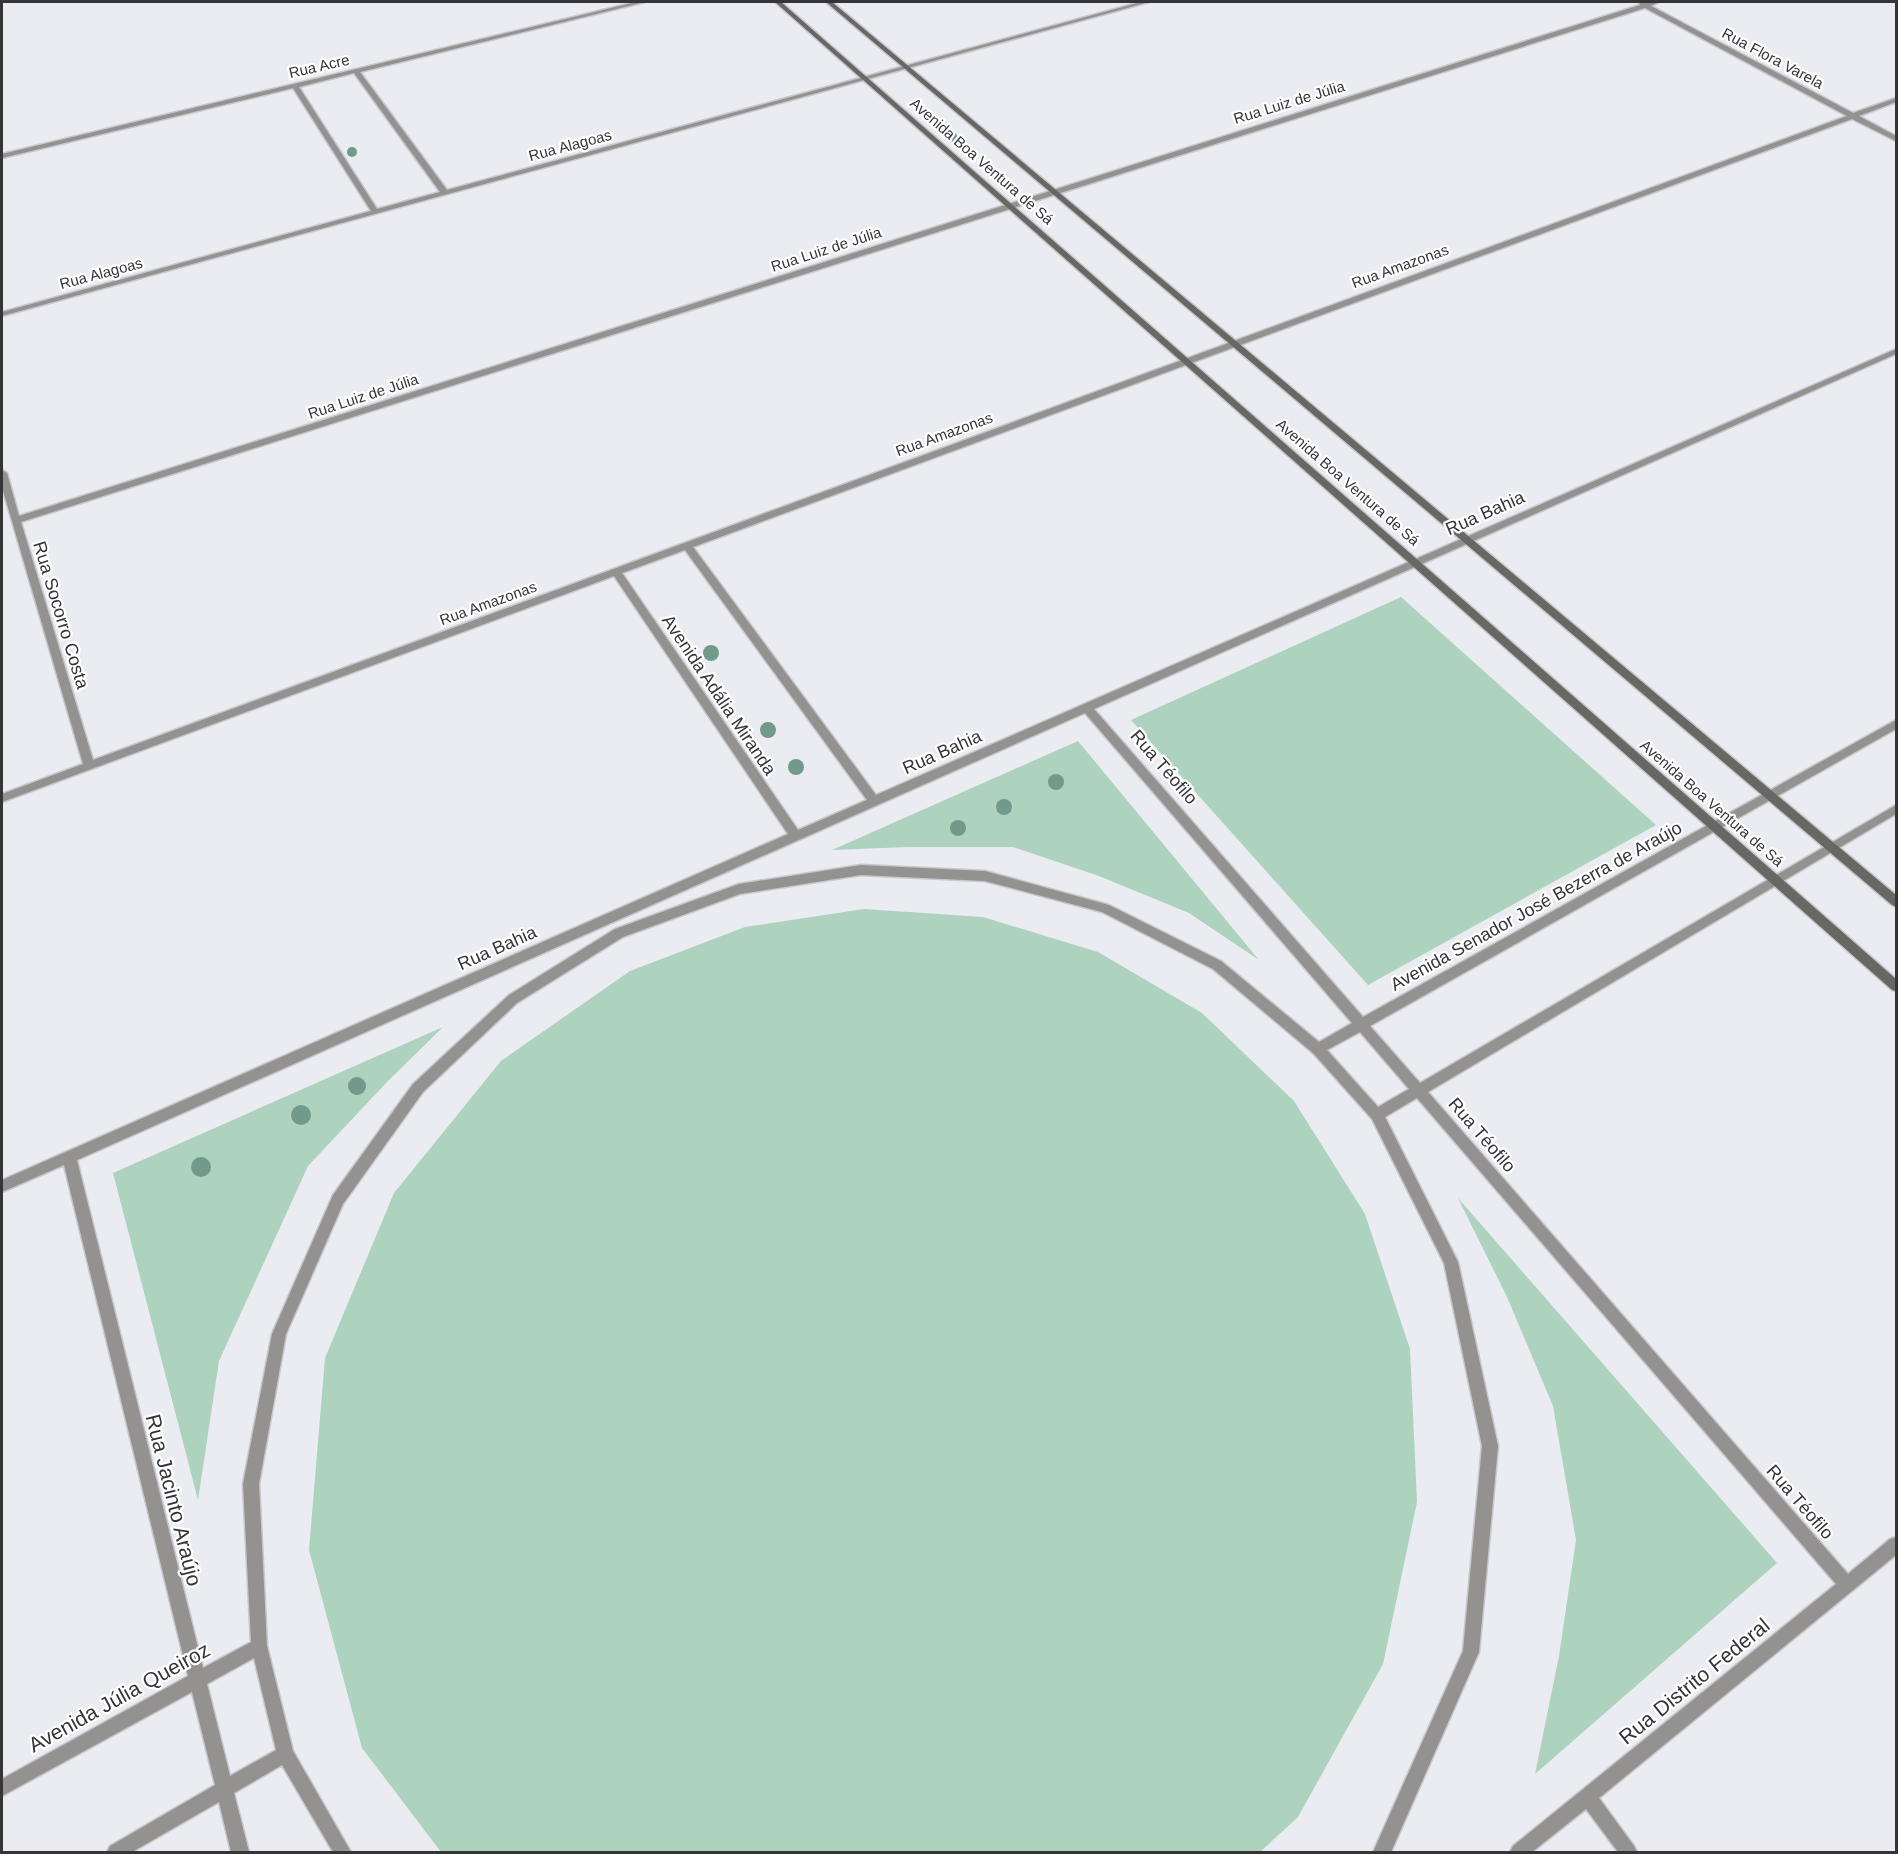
<svg xmlns="http://www.w3.org/2000/svg" width="1898" height="1854" font-family="Arial,sans-serif">
  <style>
    .green { fill: #add2bd }
    .lines { fill: none; stroke-linecap: round; stroke-linejoin: round }
    .street-casing { stroke: #c7c7cc; stroke-width: 3 }
    .secondary-casing { stroke: #c7c7cc; stroke-width: 3 }
    .street { fill: #939290; fill-rule: evenodd }
    .secondary { fill: #696764; fill-rule: evenodd }
    .tree { fill: #719a8b }
    .labels { text-anchor: middle; dominant-baseline: central; stroke-width: 4.5; stroke-linejoin: round; paint-order: stroke }
    .far-street-label { font-size: 15px; fill: #353537; stroke: #fff }
    .street-label { font-size: 18px; fill: #353537; stroke: #fff }
    .near-street-label { font-size: 21px; fill: #353537; stroke: #fff }
  </style>
  <rect width="100%" height="100%" fill="#ebecf1"/>
  <!-- green -->
  <g class="green">
    <path d="M1401 597 1656 825 1368 985 1131 720Z"/>
    <path d="M1078 741 1259 960 1189 913 1099 876 1013 847H908L832 850Z"/>
    <path d="M864 909 983 917 1098 952 1202 1013 1294 1101 1365 1214 1410 1349 1417 1502 1383 1664 1298 1817 1260 1852H441L362 1748 309 1550 325 1358 394 1193 501 1061 630 971 745 927Z"/>
    <path d="M443 1027 387 1082 308 1166 219 1361 198 1500 113 1173Z"/>
    <path d="M1458 1198 1777 1563 1535 1774 1559 1656 1576 1540 1553 1406 1507 1297Z"/>
  </g>
  <g class="lines">
    <defs>
      <g id="street">
        <path d="M636 2H645L360 72 447 190 1141 2H1149L2 316V312L371 211 293 88 2 158V154ZM354 73 440 192 377 209 299 87Z"/>
        <path d="M1639 2H1659L1651 6 1853 113 1896 98V102L1859 116 1896 136V141L1852 119 693 547 876 795 1896 349V354L1094 709 1363 1017 1896 720V729L1370 1026 1420 1083 1896 805V814L1428 1092 1848 1574 1890 1539 1896 1537V1555L1599 1798 1634 1846 1637 1852H1618L1586 1809 1532 1852H1510L1513 1846 1836 1584 1417 1098 1385 1117 1458 1262 1498 1446 1479 1652 1391 1852H1373L1463 1651 1482 1446 1444 1263 1372 1119 1313 1053 1213 969 1102 912 985 881 861 875 740 894 623 937 517 1003 423 1092 343 1204 286 1334 259 1484 267 1646 293 1751 351 1852H333L282 1765 234 1793 249 1852H231L219 1802 132 1852H107L110 1846 215 1785 192 1692 2 1796V1779L188 1676 64 1165 2 1192V1180L788 834 614 576 2 802V794L83 764 2 487V470L7 473 19 516 1640 5ZM1645 8 1847 116 93 760 21 522ZM685 550 867 800 798 830 622 573ZM1085 713 1352 1023 1319 1042 1221 961 1109 905 985 871 861 865 739 884 615 929 509 995 413 1084 333 1195 272 1334 243 1484 251 1642 203 1668 77 1160ZM1360 1032 1409 1089 1378 1107 1327 1050ZM254 1658 276 1750 230 1776 207 1684Z"/>
      </g>
      <g id="secondary">
        <path d="M775 2H781L1896 979V991L1892 990Z"/>
        <path d="M826 2H832L1896 895V907L1892 905Z"/>
      </g>
    </defs>
    <!-- street casing -->
    <use href="#street" class="street-casing"/>
    <!-- secondary casing -->
    <use href="#secondary" class="secondary-casing"/>
    <!-- street -->
    <use href="#street" class="street"/>
    <!-- secondary -->
    <use href="#secondary" class="secondary"/>
  </g>
  <!-- trees -->
  <g class="tree">
    <circle cx="952" cy="137" r="5"/>
    <circle cx="967" cy="149" r="5"/>
    <circle cx="352" cy="152" r="5"/>
    <circle cx="711" cy="653" r="8"/>
    <circle cx="768" cy="730" r="8"/>
    <circle cx="796" cy="767" r="8"/>
    <circle cx="1056" cy="782" r="8"/>
    <circle cx="1004" cy="807" r="8"/>
    <circle cx="958" cy="828" r="8"/>
    <circle cx="357" cy="1086" r="9"/>
    <circle cx="301" cy="1115" r="10"/>
    <circle cx="201" cy="1167" r="10"/>
  </g>
  <g class="labels">
    <!-- far-street labels -->
    <g class="far-street-label">
      <text transform="translate(1773 58) rotate(28)">Rua Flora Varela</text>
      <text transform="translate(319 66) rotate(-13)">Rua Acre</text>
      <text transform="translate(1289 102) rotate(-17)">Rua Luiz de Júlia</text>
      <text transform="translate(570 145) rotate(-15)">Rua Alagoas</text>
      <text transform="translate(982 161) rotate(41)">Avenida Boa Ventura de Sá</text>
      <text transform="translate(826 249) rotate(-18)">Rua Luiz de Júlia</text>
      <text transform="translate(1400 266) rotate(-20)">Rua Amazonas</text>
      <text transform="translate(101 273) rotate(-15)">Rua Alagoas</text>
      <text transform="translate(363 396) rotate(-18)">Rua Luiz de Júlia</text>
      <text transform="translate(944 434) rotate(-20)">Rua Amazonas</text>
      <text transform="translate(1348 482) rotate(41)">Avenida Boa Ventura de Sá</text>
      <text transform="translate(488 603) rotate(-20)">Rua Amazonas</text>
      <text transform="translate(1712 803) rotate(41)">Avenida Boa Ventura de Sá</text>
    </g>
    <!-- street labels -->
    <g class="street-label">
      <text transform="translate(1485 513) rotate(-24)">Rua Bahia</text>
      <text transform="translate(61 615) rotate(73)">Rua Socorro Costa</text>
      <text transform="translate(719 695) rotate(56)">Avenida Adália Miranda</text>
      <text transform="translate(942 752) rotate(-24)">Rua Bahia</text>
      <text transform="translate(1164 767) rotate(49)">Rua Téofilo</text>
      <text transform="translate(1536 906) rotate(-29)">Avenida Senador José Bezerra de Araújo</text>
      <text transform="translate(497 948) rotate(-24)">Rua Bahia</text>
      <text transform="translate(1482 1135) rotate(49)">Rua Téofilo</text>
      <text transform="translate(1800 1502) rotate(49)">Rua Téofilo</text>
    </g>
    <!-- near-street labels -->
    <g class="near-street-label">
      <text transform="translate(174 1500) rotate(76)">Rua Jacinto Araújo</text>
      <text transform="translate(1694 1681) rotate(-39)">Rua Distrito Federal</text>
      <text transform="translate(119 1697) rotate(-29)">Avenida Júlia Queiroz</text>
    </g>
  </g>
  <!-- border -->
  <rect width="1898" height="1854" fill="none" stroke="#353537" stroke-width="6"/>
</svg>
